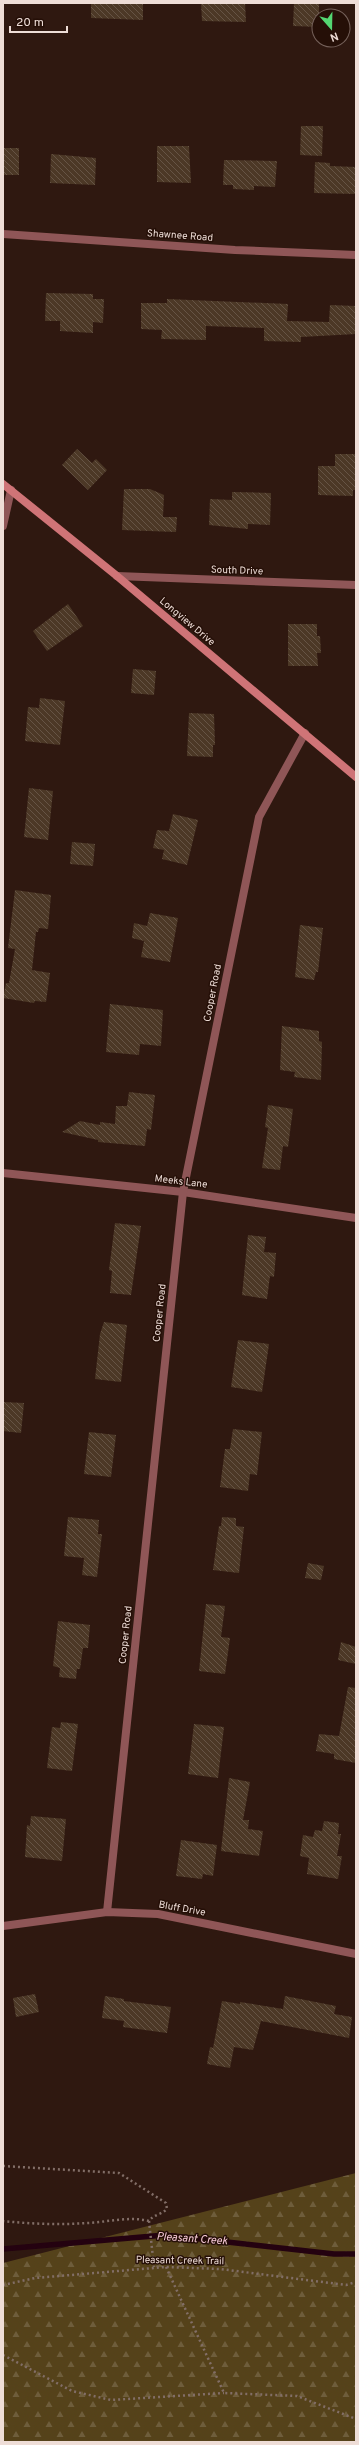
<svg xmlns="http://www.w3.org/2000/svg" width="359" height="2445" font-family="Overpass,sans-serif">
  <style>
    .forest { fill: url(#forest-firs) }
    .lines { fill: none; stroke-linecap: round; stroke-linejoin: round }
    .stream { stroke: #240210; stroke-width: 5.5 }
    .building { fill: url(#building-back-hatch) }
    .path { stroke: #826e67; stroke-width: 2.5; stroke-dasharray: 2 3; stroke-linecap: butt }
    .street { stroke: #8f5657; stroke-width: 8 }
    .secondary { stroke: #cf7477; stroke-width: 8 }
    .labels { text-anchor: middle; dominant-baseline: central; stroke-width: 3; stroke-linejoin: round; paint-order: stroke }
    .street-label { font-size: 10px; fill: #eeddd7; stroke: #250f07 }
    .water-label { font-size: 11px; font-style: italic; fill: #faccdb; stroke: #250f07 }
  </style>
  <defs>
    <pattern id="forest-firs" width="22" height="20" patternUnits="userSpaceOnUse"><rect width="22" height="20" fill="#55421a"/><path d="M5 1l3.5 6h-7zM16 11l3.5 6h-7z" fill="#6e5d3b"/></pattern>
    <pattern id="building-back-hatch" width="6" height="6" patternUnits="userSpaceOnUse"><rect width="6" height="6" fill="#4c3826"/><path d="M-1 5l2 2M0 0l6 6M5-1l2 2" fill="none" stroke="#665445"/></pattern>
  </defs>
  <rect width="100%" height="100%" fill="#2f1810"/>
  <!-- forest -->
  <path class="forest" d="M356 2173V2442H3V2263Z"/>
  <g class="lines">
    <!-- stream -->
    <path class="stream" d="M3 2249 165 2235 334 2254H356"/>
  </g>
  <!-- building -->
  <g class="building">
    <path d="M91 3H143V20L91 18Z"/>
    <path d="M201 3H245L246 22 202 21Z"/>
    <path d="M294 3H319V27L293 26Z"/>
    <path d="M301 126H323L322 156 300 155Z"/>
    <path d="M157 146H189L191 183 157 182Z"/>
    <rect x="3" y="148" width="16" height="27"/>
    <path d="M51 154 96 158 95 185 50 183Z"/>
    <path d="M224 160 277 161 275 187 254 186V190L233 189V185H223Z"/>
    <path d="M315 162 330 163V166L356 167V194L314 193Z"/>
    <path d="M46 293 93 294V299H104L103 323 93 322V333L60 331V321H45Z"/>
    <path d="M167 299 288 304 287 321 329 322 330 305 356 306V334L301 337V342L264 341V328L206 326V340L161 339 162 330 141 329V303H167Z"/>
    <path d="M77 449 92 463 96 459 107 470 88 490 62 465Z"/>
    <path d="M335 454H356V490H353V496L318 495V466H335Z"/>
    <path d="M124 489H150L164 495 163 517H177L176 532 122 530Z"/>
    <path d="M232 492 271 493 270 525 248 524V529L209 525 210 499 232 500Z"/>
    <path d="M68 604 83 626 47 651 33 631Z"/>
    <path d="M288 624H317V636H320L321 653H317L318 666H288Z"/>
    <path d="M133 669 156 671 154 695 131 693Z"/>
    <path d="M40 698 65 701 60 745 25 741 28 707 39 708Z"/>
    <path d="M189 713 214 714 215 745H213V757L187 756Z"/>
    <path d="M29 788 53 791 48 840 24 837Z"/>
    <path d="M173 814 198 820 187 865 162 859 164 850 153 848 157 830 169 831Z"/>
    <path d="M72 842 95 844 93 866 70 864Z"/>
    <path d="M15 890 51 895 48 929 39 928 38 932H36L32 970 50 973 46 1002 35 1001 34 1003 3 998 6 983H9L15 949 8 948Z"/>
    <path d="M150 913 178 918 170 962 141 957 144 941 132 938 134 923 147 926Z"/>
    <path d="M300 925 323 928 318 972H316L314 980 295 977Z"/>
    <path d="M110 1004 163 1010 161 1046 140 1044 139 1055 106 1052Z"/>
    <path d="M282 1026 319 1031V1041L322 1042 321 1080 294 1077 295 1072 280 1070Z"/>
    <path d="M129 1092 155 1095 151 1130 147 1129 145 1146 98 1142V1140L62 1132 80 1121 100 1125V1122L115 1124 116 1106H127Z"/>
    <path d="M268 1105 293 1109 288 1147 283 1146 280 1170 262 1168 268 1128 265 1127Z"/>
    <path d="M115 1223 141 1226 131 1295 110 1293 112 1271 109 1270Z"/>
    <path d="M248 1235 266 1237 264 1252 276 1253 274 1277 270 1276 267 1299 242 1295Z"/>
    <path d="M104 1322 127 1325 121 1382 95 1379 100 1334Z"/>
    <path d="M238 1340 269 1344 262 1392 231 1387Z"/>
    <path d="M3 1402 24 1403 21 1433 3 1431Z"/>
    <path d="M233 1429 262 1432 257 1475 250 1474 248 1491 220 1487 225 1449H230Z"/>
    <path d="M89 1432 116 1435 111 1477 84 1474Z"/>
    <path d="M68 1517 99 1520 98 1534H102L97 1577 82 1575 84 1558 64 1556Z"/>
    <path d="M222 1517 236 1518V1526L244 1527 239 1573 213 1570 219 1526H221Z"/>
    <path d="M308 1563 324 1566 321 1580 305 1578Z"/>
    <path d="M206 1604 225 1606 221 1637 230 1638 225 1674 199 1671Z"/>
    <path d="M58 1621 90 1625 88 1648H83L80 1669H77L76 1679 59 1677 60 1668 53 1666Z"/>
    <path d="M341 1642 356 1647V1664L338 1660Z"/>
    <path d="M348 1687 356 1688V1763L334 1759V1754L316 1751 319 1734 339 1736Z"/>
    <path d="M61 1722 78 1724 72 1771 47 1768 52 1727 60 1728Z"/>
    <path d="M194 1724 224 1727 218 1778 188 1774Z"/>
    <path d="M229 1778 250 1782 243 1820H249L248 1829 263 1831 259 1856 221 1851Z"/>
    <path d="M31 1816 66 1819 62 1861 25 1857 27 1825 30 1826Z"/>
    <path d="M324 1821 339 1823 338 1834H341L337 1856H342L338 1879 307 1874 309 1858 300 1856 303 1835 313 1837 315 1830 322 1831Z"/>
    <path d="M181 1840 217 1845 213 1876 203 1874 202 1879 176 1876Z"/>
    <path d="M35 1994 39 2012 16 2017 13 1998Z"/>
    <path d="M105 1996 124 1999V2001L171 2007 167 2033 123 2027 124 2021 102 2018Z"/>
    <path d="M285 1996 336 2006 334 2014 352 2017 349 2038 261 2021 253 2050 234 2047 230 2068 207 2064 210 2047 213 2048 222 2001 240 2004V2002L283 2009Z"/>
  </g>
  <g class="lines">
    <!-- path -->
    <g class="path">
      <path d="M3 2166 119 2173 166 2203 167 2209C161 2215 154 2214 149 2221 129 2216 108 2222 87 2223 59 2225 31 2224 3 2221"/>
      <path d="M149 2221 154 2267"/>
      <path d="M166 2267 224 2393 297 2396 356 2419"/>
      <path d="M3 2285 35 2278 166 2267 220 2269 346 2285 356 2282"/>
      <path d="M3 2355 72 2391 111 2400 224 2393"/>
    </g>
    <!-- street -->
    <g class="street">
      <path d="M3 234 235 250 356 255"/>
      <path d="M3 526 11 490"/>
      <path d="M117 576 356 585"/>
      <path d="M3 1173 183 1192 356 1218"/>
      <path d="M107 1912 183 1192 259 817 305 733"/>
      <path d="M3 1926 107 1912 158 1914 356 1954"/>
    </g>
    <!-- secondary -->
    <path class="secondary" d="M3 484 117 576 356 777"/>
  </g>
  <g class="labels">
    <!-- street labels -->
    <g class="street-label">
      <text transform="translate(180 236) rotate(4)">Shawnee Road</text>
      <text transform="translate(237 571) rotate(2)">South Drive</text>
      <text transform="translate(187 622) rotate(40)">Longview Drive</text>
      <text transform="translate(213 993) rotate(-79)">Cooper Road</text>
      <text transform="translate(181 1182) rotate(7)">Meeks Lane</text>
      <text transform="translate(160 1313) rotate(-84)">Cooper Road</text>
      <text transform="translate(126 1635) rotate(-84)">Cooper Road</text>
      <text transform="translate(182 1909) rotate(10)">Bluff Drive</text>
      <text transform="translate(180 2261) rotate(1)">Pleasant Creek Trail</text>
    </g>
    <!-- water labels -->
    <g class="water-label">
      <text transform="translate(192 2239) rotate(4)">Pleasant Creek</text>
    </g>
  </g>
  <!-- border -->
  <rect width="359" height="2445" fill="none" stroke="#eeddd7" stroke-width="8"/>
  <!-- north arrow -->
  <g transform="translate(331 28) rotate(160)"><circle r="19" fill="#250f07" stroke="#75615a"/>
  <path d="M0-3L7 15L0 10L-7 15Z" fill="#54d672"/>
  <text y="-6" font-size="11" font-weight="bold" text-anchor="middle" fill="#eeddd7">N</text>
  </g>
  <!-- scale -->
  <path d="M10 26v6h57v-6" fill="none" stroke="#eeddd7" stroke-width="2"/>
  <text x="16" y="26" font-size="12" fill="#eeddd7" stroke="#250f07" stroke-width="3" paint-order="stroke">20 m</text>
</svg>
